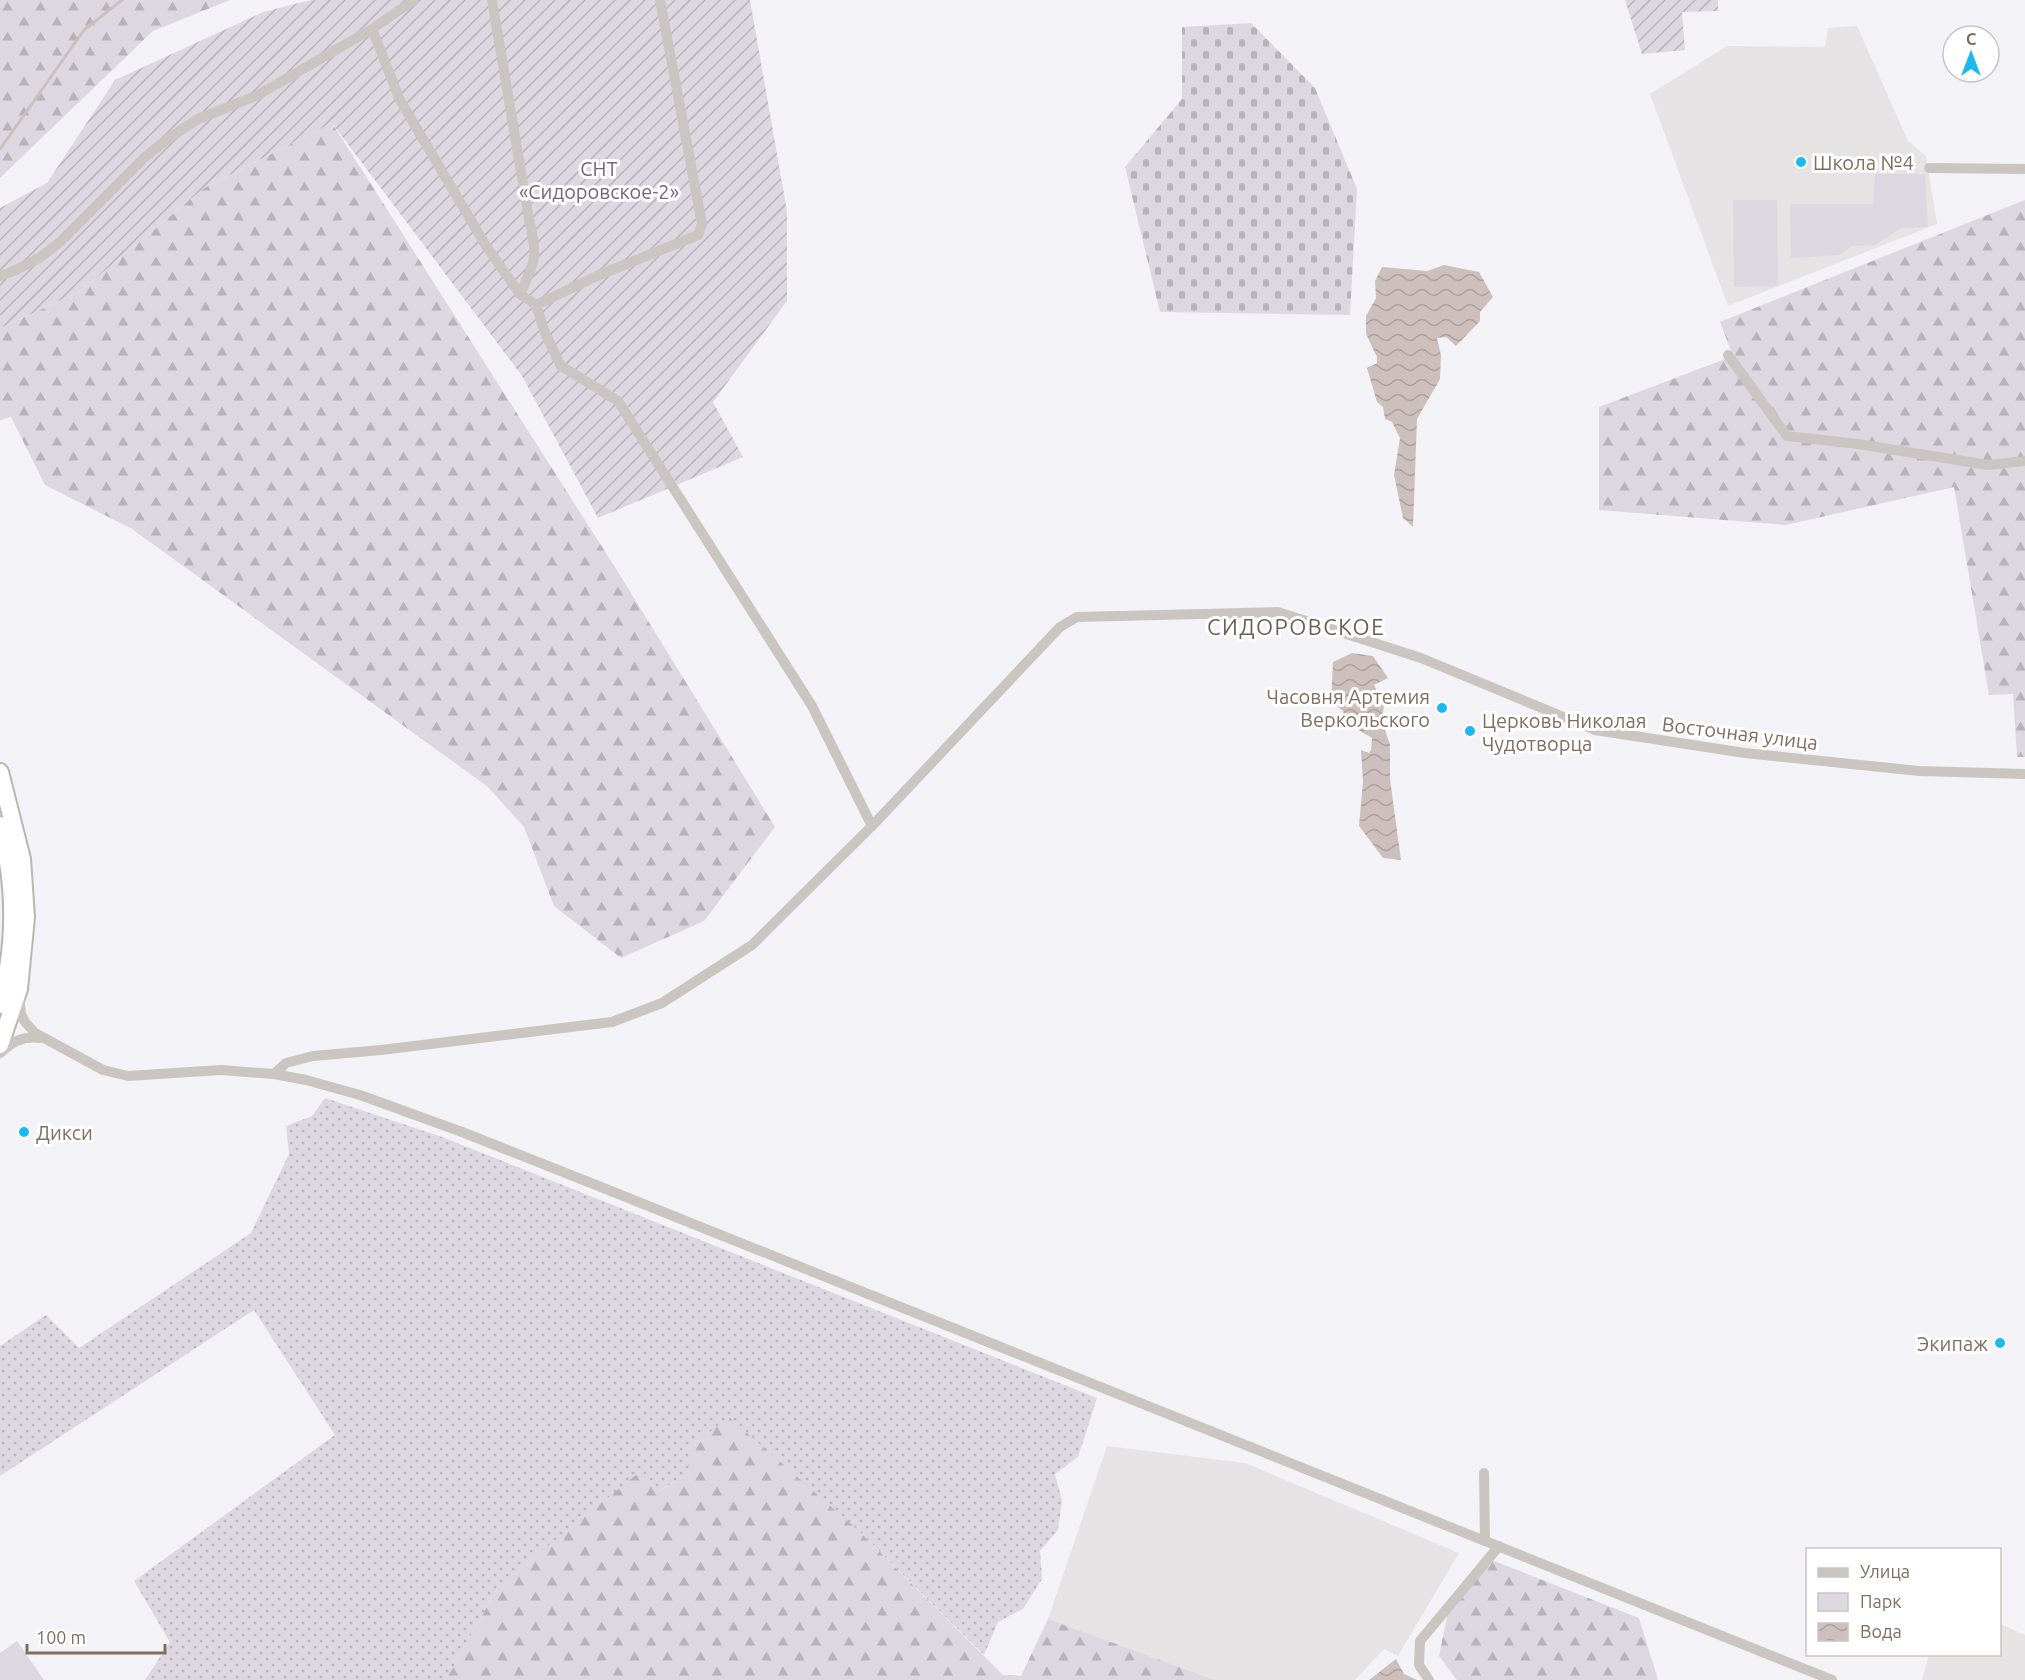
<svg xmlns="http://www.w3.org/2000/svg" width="2025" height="1680" font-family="Ubuntu,sans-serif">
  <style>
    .built { fill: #e5e3e4 }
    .grass { fill: url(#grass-dots) }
    .forest { fill: url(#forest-firs) }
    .cemetery { fill: url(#cemetery-stones) }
    .park { fill: #ddd7e1 }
    .garden { fill: url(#garden-furrows) }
    .water { fill: url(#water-waves) }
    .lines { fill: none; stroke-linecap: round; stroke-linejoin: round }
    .stream { stroke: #cdc0bc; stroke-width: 3 }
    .highway-casing { stroke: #bab6b2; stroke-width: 20 }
    .minor { stroke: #cac5c1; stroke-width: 10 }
    .highway { stroke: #fff; stroke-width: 16 }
    .poi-dot { fill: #1cb9ee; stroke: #fff; stroke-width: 2 }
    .labels { text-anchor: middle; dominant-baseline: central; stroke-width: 6; stroke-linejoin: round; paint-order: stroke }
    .poi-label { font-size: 20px; fill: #806f60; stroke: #fff; text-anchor: start }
    .park-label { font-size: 20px; fill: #78637d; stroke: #fff }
    .street-label { font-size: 20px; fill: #806f60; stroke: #fff }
    .quarter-label { font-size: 22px; letter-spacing: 1.5px; fill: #6b5e52; stroke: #fff }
  </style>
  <defs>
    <pattern id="grass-dots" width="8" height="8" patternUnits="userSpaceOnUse" patternTransform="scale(1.5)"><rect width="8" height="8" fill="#ddd7e1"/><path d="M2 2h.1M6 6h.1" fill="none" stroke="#b8b3ba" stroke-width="1.8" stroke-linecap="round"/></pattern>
    <pattern id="forest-firs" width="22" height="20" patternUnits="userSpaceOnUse" patternTransform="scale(1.5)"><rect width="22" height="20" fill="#ddd7e1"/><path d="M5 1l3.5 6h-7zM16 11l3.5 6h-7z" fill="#b8b3ba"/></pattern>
    <pattern id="cemetery-stones" width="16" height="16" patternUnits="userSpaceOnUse" patternTransform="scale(1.5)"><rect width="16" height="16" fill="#ddd7e1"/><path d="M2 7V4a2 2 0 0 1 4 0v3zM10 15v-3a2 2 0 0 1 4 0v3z" fill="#b8b3ba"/></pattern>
    <pattern id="garden-furrows" width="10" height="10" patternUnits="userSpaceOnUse" patternTransform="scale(1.5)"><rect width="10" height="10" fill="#ddd7e1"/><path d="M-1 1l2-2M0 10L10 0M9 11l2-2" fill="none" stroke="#b8b3ba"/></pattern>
    <pattern id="water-waves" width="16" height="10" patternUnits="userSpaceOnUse" patternTransform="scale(1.5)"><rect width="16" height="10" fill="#cdc0bc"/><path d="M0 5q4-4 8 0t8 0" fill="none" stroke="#aca09c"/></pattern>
  </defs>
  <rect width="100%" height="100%" fill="#f3f3f7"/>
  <!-- built -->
  <g class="built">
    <path d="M1857 26 1908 141 1926 156 1937 224 1728 306 1650 94 1727 46 1825 47 1828 28Z"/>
    <path d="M1107 1446 1245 1463 1459 1553 1398 1656 1384 1649 1355 1680H1215L1048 1619Z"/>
    <path d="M2000 1624 2025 1635V1680H1922L1929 1655 2000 1654Z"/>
  </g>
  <!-- grass -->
  <path class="grass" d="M325 1098 442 1137 1097 1398 1078 1457 1055 1474 1062 1501 1058 1530 1040 1551 1042 1579 1023 1609 998 1622 984 1655 860 1532 689 1473 499 1585 446 1680H145L170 1642 134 1581 335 1435 254 1310 0 1476V1346L46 1315 79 1348 251 1233 289 1154 286 1126 312 1116Z"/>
  <!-- forest -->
  <g class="forest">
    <path d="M0 0H230L153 31 0 178Z"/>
    <path d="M332 123 618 572 775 827 704 921 621 958 554 906 524 827 488 787 132 529 45 485 11 417 0 420V328L79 292 204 188Z"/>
    <path d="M2025 200V757H2017L2013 694 1989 695 1954 487 1786 525 1599 510V407L1733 356 1720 322Z"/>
    <path d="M729 1417 860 1532 1003 1675 1021 1676 1048 1619 1215 1680H446L499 1585 636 1475 659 1491 689 1473 688 1449Z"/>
    <path d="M1492 1560 1639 1618 1658 1680H1457L1439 1656 1448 1612Z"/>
  </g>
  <!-- cemetery -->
  <path class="cemetery" d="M1251 23 1315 88 1357 189 1350 315 1160 312 1125 167 1182 99V27Z"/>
  <!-- park -->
  <g class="park">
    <path d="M1875 174H1925L1928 227 1901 228 1875 245 1852 246 1840 255 1791 258 1790 204H1873Z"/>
    <path d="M1733 200H1777L1778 286 1734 287Z"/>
    <path d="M17 1641 44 1680H0V1653Z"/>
  </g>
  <!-- garden -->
  <g class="garden">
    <path d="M311 0H750L787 211V301L713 402 743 457 598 518 522 376 332 123 204 188 79 292 0 328V208L47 183 115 80 263 12Z"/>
    <path d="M1625 0H1718V11L1682 12 1685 50 1642 54Z"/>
  </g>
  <!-- water -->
  <g class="water">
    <path d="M1444 265 1479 272 1493 297 1480 312V321L1456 346 1446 337 1437 338 1441 355 1440 379 1417 419 1413 527 1403 518 1394 475 1400 438 1392 422 1385 419 1383 407 1377 402 1367 368 1377 363V357L1366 334V316L1376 298 1375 281 1382 267 1427 271Z"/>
    <path d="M1352 653 1373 656 1388 678 1374 685 1384 705 1382 721 1390 745V779L1401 860 1383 858 1359 826 1363 781 1361 750 1369 753 1371 750 1372 738 1345 722 1343 711 1331 702 1333 662Z"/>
    <path d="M1396 1659 1404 1674 1417 1680H1369Z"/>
  </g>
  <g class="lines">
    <!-- stream -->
    <path class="stream" d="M0 149 84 30 122 0"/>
    <defs>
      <g id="highway">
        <path d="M0 772 22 859 26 917 19 989 0 1045"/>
        <path d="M0 825C16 884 16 946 0 1005"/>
      </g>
    </defs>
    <!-- highway casing -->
    <use href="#highway" class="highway-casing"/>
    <!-- minor -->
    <g class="minor">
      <path d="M492 0 529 219C538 257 536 259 520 294"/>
      <path d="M372 29 400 100 486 246 520 294 536 305 545 333 561 366 618 401 812 706 872 826"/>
      <path d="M1929 168 2025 169"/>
      <path d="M0 276 16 270 39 258 60 242 145 157 169 138 198 119 258 95 372 29 414 0"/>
      <path d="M536 305 597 276 698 235 702 224 660 0"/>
      <path d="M1728 355 1787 436 1858 444 1988 465 2025 461"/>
      <path d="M19 996 21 1014 25 1022 35 1033 103 1070 128 1076 221 1070 274 1074 306 1080 360 1095 462 1132 606 1189 1832 1680"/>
      <path d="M0 1053C13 1041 23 1036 40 1038"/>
      <path d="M274 1074 286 1063 313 1056 381 1050 612 1022 662 1003 752 945 872 826 1060 627 1077 617 1278 612 1421 658 1595 730 1745 753 1919 771 2025 774"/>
      <path d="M1484 1473 1485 1541"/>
      <path d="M1429 1680 1419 1665 1420 1641 1499 1546"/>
    </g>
    <!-- highway -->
    <use href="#highway" class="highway"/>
  </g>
  <!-- markers -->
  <g class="poi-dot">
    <circle cx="1801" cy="162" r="6"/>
    <circle cx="1442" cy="708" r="6"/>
    <circle cx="1470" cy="731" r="6"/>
    <circle cx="24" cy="1132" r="6"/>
    <circle cx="2000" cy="1343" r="6"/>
  </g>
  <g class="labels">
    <!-- poi labels -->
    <g class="poi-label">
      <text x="1813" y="162">Школа №4</text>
      <text x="1430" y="696" text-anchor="end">Часовня Артемия<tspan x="1430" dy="23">Веркольского</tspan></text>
      <text x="1482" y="720">Церковь Николая<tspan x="1482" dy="23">Чудотворца</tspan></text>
      <text x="36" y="1132">Дикси</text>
      <text x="1988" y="1343" text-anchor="end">Экипаж</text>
    </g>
    <!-- park labels -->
    <g class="park-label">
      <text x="599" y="168">СНТ<tspan x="599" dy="23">«Сидоровское-2»</tspan></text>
    </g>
    <!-- street labels -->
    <g class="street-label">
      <text transform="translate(1740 733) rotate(7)">Восточная улица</text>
    </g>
    <!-- quarter labels -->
    <g class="quarter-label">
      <text x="1296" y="626">СИДОРОВСКОЕ</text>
    </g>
  </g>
  <!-- legend -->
  <rect x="1806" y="1548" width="195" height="108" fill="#ffffff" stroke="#ccc5bf" stroke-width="1.5"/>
  <rect x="1818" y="1568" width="30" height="9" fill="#cac5c1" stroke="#ccc5bf" stroke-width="1.5"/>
  <text x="1860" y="1578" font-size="18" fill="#806f60">Улица</text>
  <rect x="1818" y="1593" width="30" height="18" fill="#ddd7e1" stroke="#ccc5bf" stroke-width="1.5"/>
  <text x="1860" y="1608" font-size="18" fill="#806f60">Парк</text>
  <rect x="1818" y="1623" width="30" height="18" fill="url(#water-waves)" stroke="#ccc5bf" stroke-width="1.5"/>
  <text x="1860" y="1638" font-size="18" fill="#806f60">Вода</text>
  <!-- north arrow -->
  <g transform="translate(1971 54)"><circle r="28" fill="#ffffff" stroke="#ccc5bf" stroke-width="1.5"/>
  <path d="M0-4.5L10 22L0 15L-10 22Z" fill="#1cb9ee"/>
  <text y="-9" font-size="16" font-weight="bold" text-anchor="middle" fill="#806f60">С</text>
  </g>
  <!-- scale -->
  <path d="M27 1644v9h138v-9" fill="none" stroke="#806f60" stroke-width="3"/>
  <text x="36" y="1644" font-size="18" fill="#806f60" stroke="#ffffff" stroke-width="4.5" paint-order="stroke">100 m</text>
</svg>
